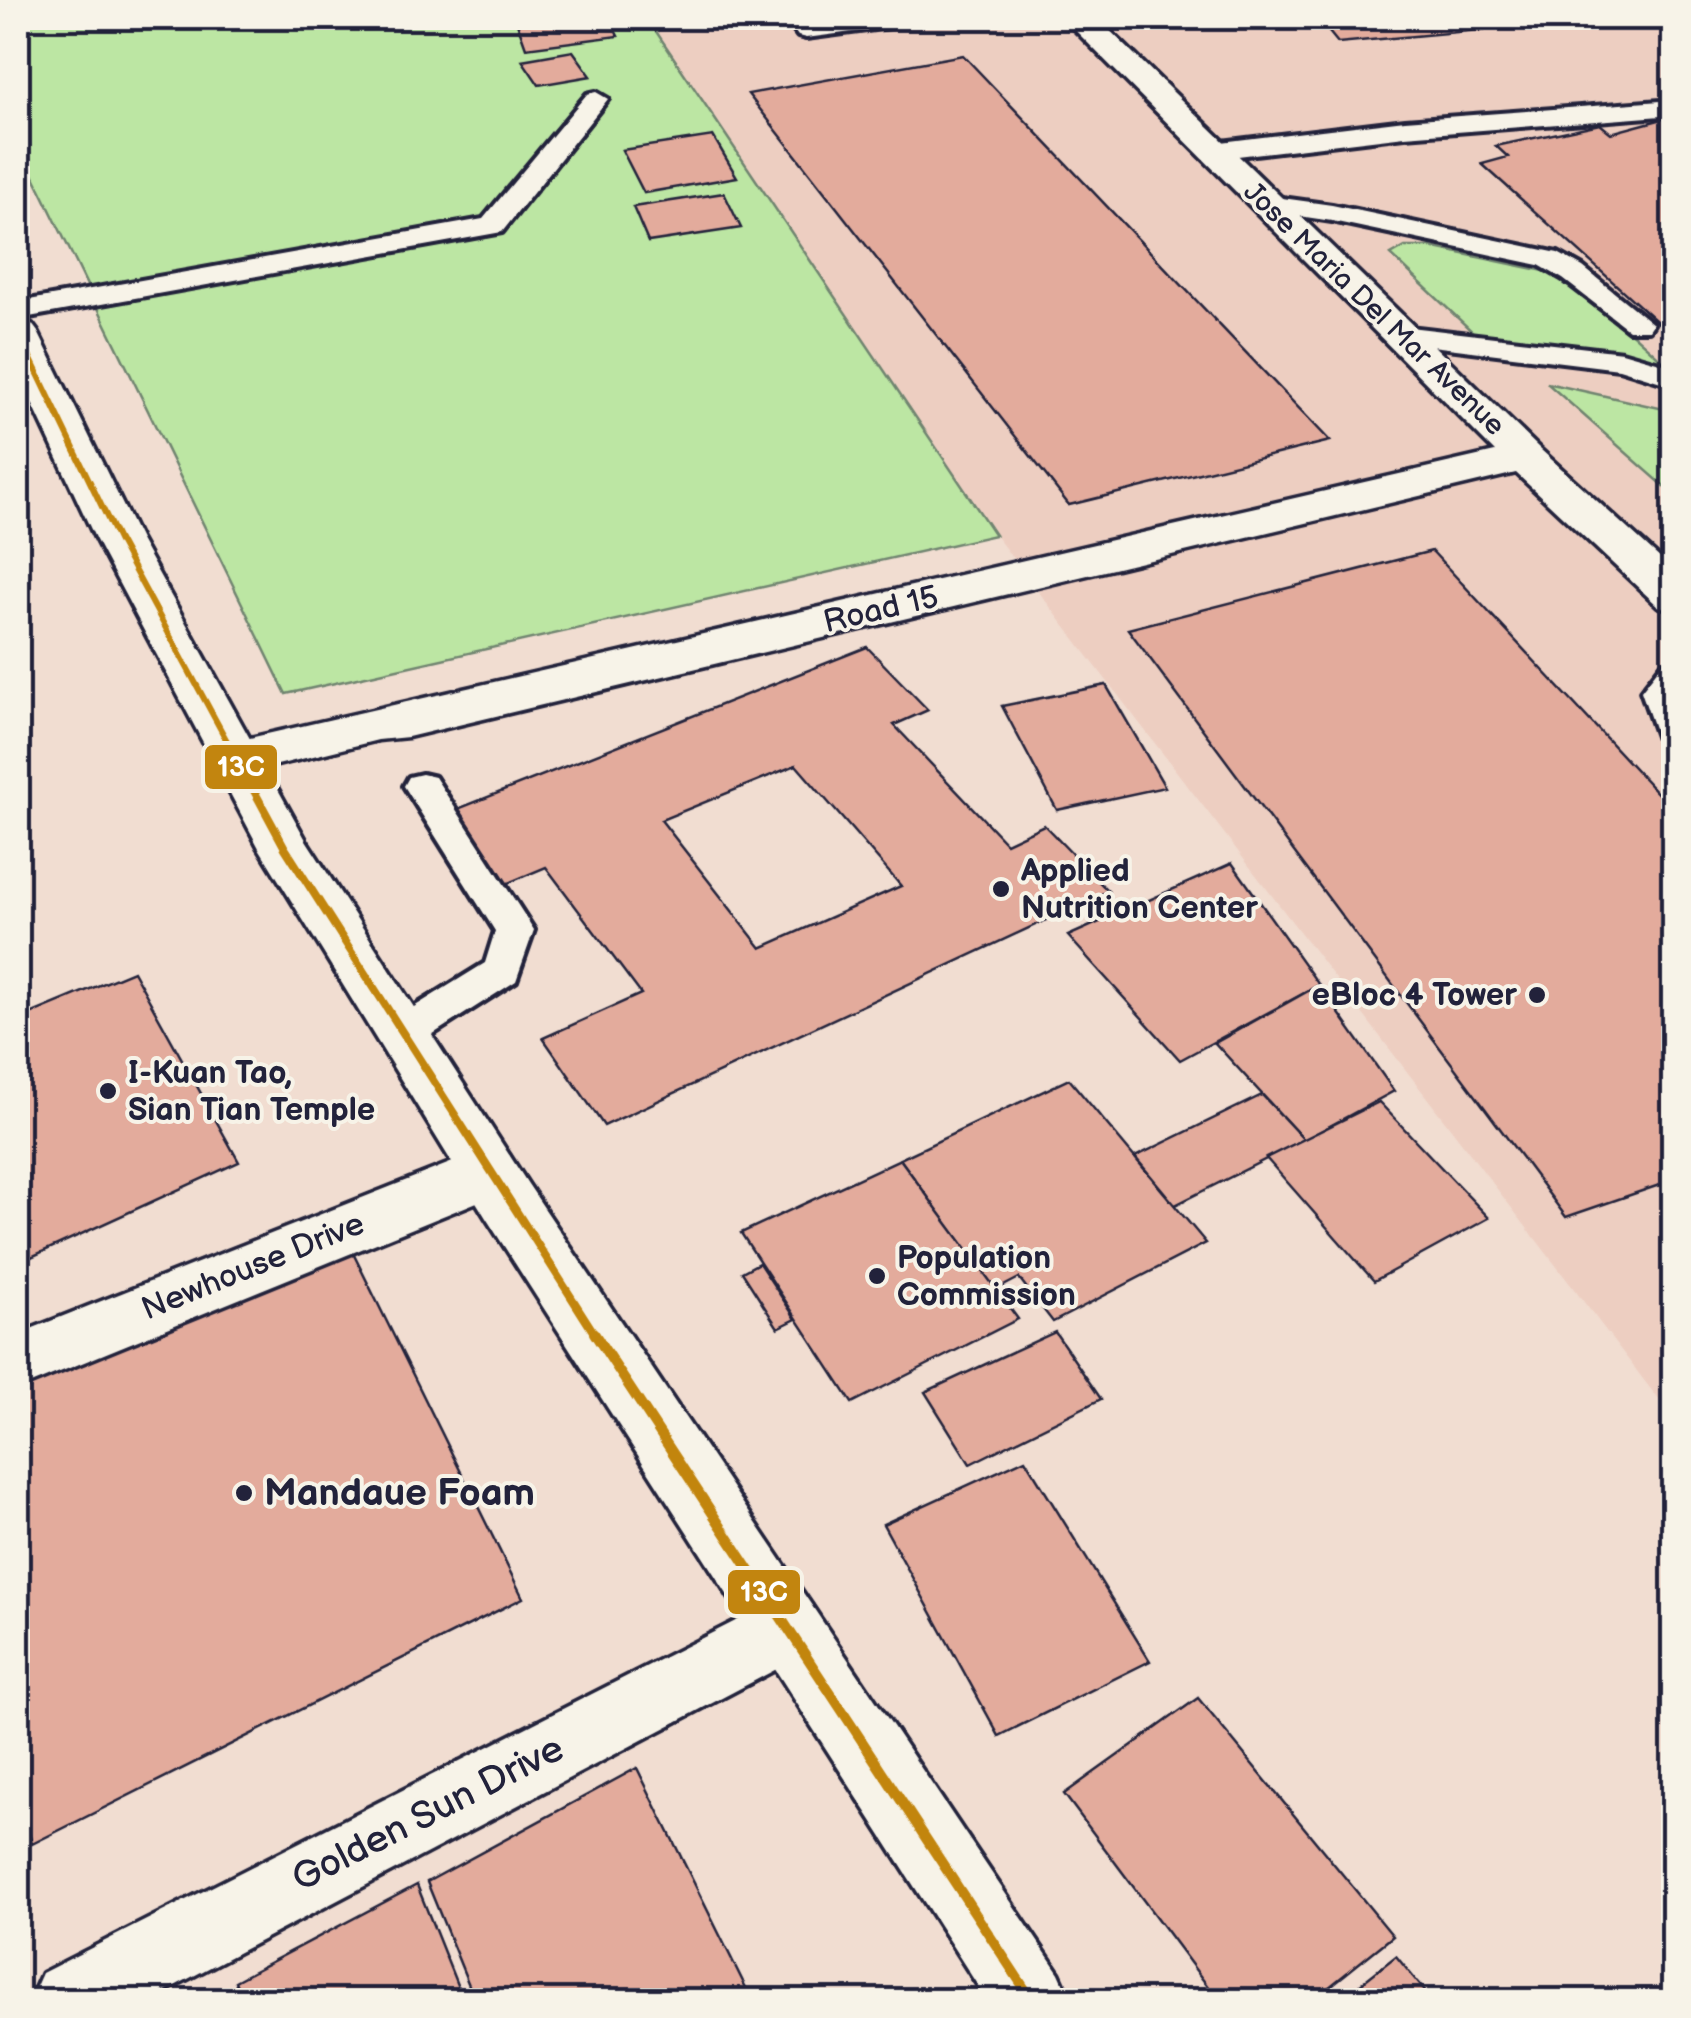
<svg xmlns="http://www.w3.org/2000/svg" width="1691" height="2018" font-family="'Balsamiq Sans',sans-serif">
  <style>
    .built { fill: #edcec1 }
    .green { fill: #bce6a3; stroke: #6f846f; stroke-width: 2.5 }
    .building { fill: #e3ab9c; stroke: #22223b; stroke-width: 2.5; fill-rule: evenodd }
    .lines { fill: none; stroke-linecap: round; stroke-linejoin: round }
    .service-casing { stroke: #22223b; stroke-width: 8 }
    .minor-casing { stroke: #22223b; stroke-width: 7 }
    .tertiary-casing { stroke: #22223b; stroke-width: 7 }
    .secondary-casing { stroke: #22223b; stroke-width: 7 }
    .service { fill: #f7f3e8; fill-rule: evenodd }
    .minor { fill: #f7f3e8; fill-rule: evenodd }
    .tertiary { fill: #f7f3e8; fill-rule: evenodd }
    .secondary { fill: #f7f3e8; fill-rule: evenodd }
    .bus-1-far3-casing { stroke: #f7f3e8; stroke-width: 10 }
    .bus-1-far2-casing { stroke: #f7f3e8; stroke-width: 12 }
    .bus-1-far1-casing { stroke: #f7f3e8; stroke-width: 15 }
    .bus-1-casing { stroke: #f7f3e8; stroke-width: 18 }
    .bus-1-far3 { stroke: #c2850f; stroke-width: 5 }
    .bus-1-far2 { stroke: #c2850f; stroke-width: 6 }
    .bus-1-far1 { stroke: #c2850f; stroke-width: 8 }
    .bus-1 { stroke: #c2850f; stroke-width: 10 }
    .poi-dot { fill: #22223b; stroke: #f7f3e8; stroke-width: 4 }
    .labels { text-anchor: middle; dominant-baseline: central; stroke-width: 8; stroke-linejoin: round; paint-order: stroke }
    .far-street-label { font-size: 28px; fill: #22223b; stroke: #f7f3e8 }
    .street-label { font-size: 32px; fill: #22223b; stroke: #f7f3e8 }
    .poi-label { font-size: 32px; font-weight: bold; fill: #22223b; stroke: #f7f3e8; text-anchor: start }
    .near-poi-label { font-size: 38px; font-weight: bold; fill: #22223b; stroke: #f7f3e8; text-anchor: start }
    .near-street-label { font-size: 38px; fill: #22223b; stroke: #f7f3e8 }
    .line-badge { stroke: #f7f3e8; stroke-width: 4 }
    .badge-label { font-size: 28px; text-anchor: middle; font-weight: bold; fill: #fff }
  </style>
  <rect width="100%" height="100%" fill="#f1ddd1"/>
  <filter id="ink" filterUnits="userSpaceOnUse"><feTurbulence type="fractalNoise" baseFrequency=".01" numOctaves="2"/><feDisplacementMap in="SourceGraphic" scale="20" xChannelSelector="R" yChannelSelector="G"/><feConvolveMatrix kernelMatrix="1 2 1 2 8 2 1 2 1" color-interpolation-filters="sRGB"/></filter>
  <g filter="url(#ink)">
    <!-- built -->
    <path class="built" d="M647 18H1673V1418L995 535Z"/>
    <!-- green -->
    <g class="green">
      <path d="M18 18H647L995 535 286 694 23 154 18 137Z"/>
      <path d="M1405 247H1430L1559 274 1575 282 1665 363 1479 338 1391 255Z"/>
      <path d="M1547 383 1673 411V494Z"/>
    </g>
    <!-- building -->
    <g class="building">
      <path d="M539 18H609L618 36 526 48 516 20Z"/>
      <path d="M1272 18H1609L1338 43 1325 27 1281 28Z"/>
      <path d="M573 51 591 76 539 85 522 60Z"/>
      <path d="M963 55 1330 441 1069 505 748 94Z"/>
      <path d="M1674 116V337L1482 164 1508 157 1496 146 1600 124 1611 133Z"/>
      <path d="M713 136 737 177 644 193 622 150Z"/>
      <path d="M724 193 741 228 648 242 633 207Z"/>
      <path d="M1432 551 1674 811V1180L1566 1217 1128 629Z"/>
      <path d="M867 647 928 710 894 725 1006 843 1044 825 1108 891 604 1126 543 1038 641 994 546 867 501 886 450 812ZM796 765 901 886 761 948 661 820Z"/>
      <path d="M1106 685 1165 787 1057 810 1002 706Z"/>
      <path d="M1232 863 1319 985 1180 1060 1068 936Z"/>
      <path d="M133 971 239 1162 18 1263V1019Z"/>
      <path d="M1319 985 1394 1091 1304 1140 1215 1043Z"/>
      <path d="M1069 1079 1206 1243 1053 1322 1019 1278 996 1290 900 1159Z"/>
      <path d="M1262 1095 1304 1140 1175 1205 1135 1157Z"/>
      <path d="M1379 1102 1489 1218 1374 1281 1266 1158Z"/>
      <path d="M900 1159 1018 1319 852 1403 741 1233Z"/>
      <path d="M352 1251 523 1598 32 1844 18 1792V1387Z"/>
      <path d="M759 1263 796 1319 778 1328 742 1272Z"/>
      <path d="M1055 1332 1101 1399 970 1464 925 1392Z"/>
      <path d="M1025 1459 1150 1661 999 1736 883 1524Z"/>
      <path d="M1198 1698 1393 1936 1313 2000H1218L1064 1794Z"/>
      <path d="M637 1768 752 2000H475L427 1882Z"/>
      <path d="M417 1885 463 2000H242L235 1981Z"/>
      <path d="M1396 1956 1432 2000H1340Z"/>
    </g>
    <g class="lines">
      <defs>
        <g id="service">
          <path d="M785 18H808L812 23 855 18H917L905 25 806 38 798 36Z"/>
          <path d="M596 92 608 99 502 232 18 319V302L483 219 587 94Z"/>
          <path d="M1674 100V115L1405 136 1213 159 1200 151 1213 143 1405 120Z"/>
          <path d="M1268 196 1332 205 1558 253 1583 267 1653 324 1649 330H1629L1563 279 1539 265 1332 221 1259 210 1255 204Z"/>
          <path d="M1401 326 1622 352 1674 367V386L1619 369 1391 341 1387 335 1391 329Z"/>
          <path d="M1674 661V752L1661 748 1641 691 1662 664Z"/>
          <path d="M422 774 435 777 534 930 516 981 416 1045 402 1049 388 1045 382 1034 388 1023 485 963 495 931 404 786 409 777Z"/>
        </g>
        <g id="minor">
          <path d="M488 1148 509 1155 517 1172 509 1189 18 1389V1334Z"/>
          <path d="M787 1595 811 1605 822 1628 811 1651 148 2000H30L42 1973Z"/>
        </g>
        <path id="tertiary" d="M1063 18H1097L1540 449 1674 571V610L1658 606 1516 473 408 737 378 740 237 775 220 770 212 758 220 746 237 741 1495 452Z"/>
        <path id="secondary" d="M18 320 32 324 38 332 140 540 306 840 528 1184 1059 1973 1071 2000H987L486 1218 259 848 96 540 18 373Z"/>
      </defs>
      <!-- service casing -->
      <use href="#service" class="service-casing"/>
      <!-- minor casing -->
      <use href="#minor" class="minor-casing"/>
      <!-- tertiary casing -->
      <use href="#tertiary" class="tertiary-casing"/>
      <!-- secondary casing -->
      <use href="#secondary" class="secondary-casing"/>
      <!-- service -->
      <use href="#service" class="service"/>
      <!-- minor -->
      <use href="#minor" class="minor"/>
      <!-- tertiary -->
      <use href="#tertiary" class="tertiary"/>
      <!-- secondary -->
      <use href="#secondary" class="secondary"/>
      <defs>
        <path id="bus-1-far3" d="M18 332 27 351"/>
        <path id="bus-1-far2" d="M26 349 118 540 253 789"/>
        <path id="bus-1-far1" d="M252 787 285 848 596 1336"/>
        <path id="bus-1" d="M594 1333 1032 2000"/>
      </defs>
      <!-- bus-1-far3 casing -->
      <use href="#bus-1-far3" class="bus-1-far3-casing"/>
      <!-- bus-1-far2 casing -->
      <use href="#bus-1-far2" class="bus-1-far2-casing"/>
      <!-- bus-1-far1 casing -->
      <use href="#bus-1-far1" class="bus-1-far1-casing"/>
      <!-- bus-1 casing -->
      <use href="#bus-1" class="bus-1-casing"/>
      <!-- bus-1-far3 -->
      <use href="#bus-1-far3" class="bus-1-far3"/>
      <!-- bus-1-far2 -->
      <use href="#bus-1-far2" class="bus-1-far2"/>
      <!-- bus-1-far1 -->
      <use href="#bus-1-far1" class="bus-1-far1"/>
      <!-- bus-1 -->
      <use href="#bus-1" class="bus-1"/>
    </g>
  </g>
  <!-- markers -->
  <g class="poi-dot">
    <circle cx="1001" cy="889" r="10"/>
    <circle cx="1537" cy="995" r="10"/>
    <circle cx="108" cy="1091" r="10"/>
    <circle cx="877" cy="1276" r="10"/>
    <circle cx="244" cy="1493" r="10"/>
  </g>
  <g class="labels">
    <!-- far-street labels -->
    <g class="far-street-label">
      <text transform="translate(1374 309) rotate(44)">Jose Maria Del Mar Avenue</text>
    </g>
    <!-- street labels -->
    <g class="street-label">
      <text transform="translate(881 610) rotate(-13)">Road 15</text>
      <text transform="translate(253 1267) rotate(-22)">Newhouse Drive</text>
    </g>
    <!-- poi labels -->
    <g class="poi-label">
      <text x="1021" y="871">Applied<tspan x="1021" dy="37">Nutrition Center</tspan></text>
      <text x="1517" y="995" text-anchor="end">eBloc 4 Tower</text>
      <text x="128" y="1073">I-Kuan Tao,<tspan x="128" dy="37">Sian Tian Temple</tspan></text>
      <text x="897" y="1258">Population<tspan x="897" dy="37">Commission</tspan></text>
    </g>
    <!-- near-poi labels -->
    <g class="near-poi-label">
      <text x="264" y="1493">Mandaue Foam</text>
    </g>
    <!-- near-street labels -->
    <g class="near-street-label">
      <text transform="translate(428 1814) rotate(-27)">Golden Sun Drive</text>
    </g>
  </g>
  <g class="line-badge">
    <rect x="203" y="743" width="76" height="48" rx="10" fill="#c2850f"/>
    <rect x="726" y="1568" width="76" height="48" rx="10" fill="#c2850f"/>
  </g>
  <g class="badge-label">
    <text x="241" y="776">13C</text>
    <text x="764" y="1601">13C</text>
  </g>
  <!-- margin -->
  <rect width="1691" height="2018" fill="none" stroke="#f7f3e8" stroke-width="60"/>
  <rect x="30" y="30" width="1631" height="1958" fill="none" stroke="#22223b" stroke-width="4" filter="url(#ink)"/>
</svg>
